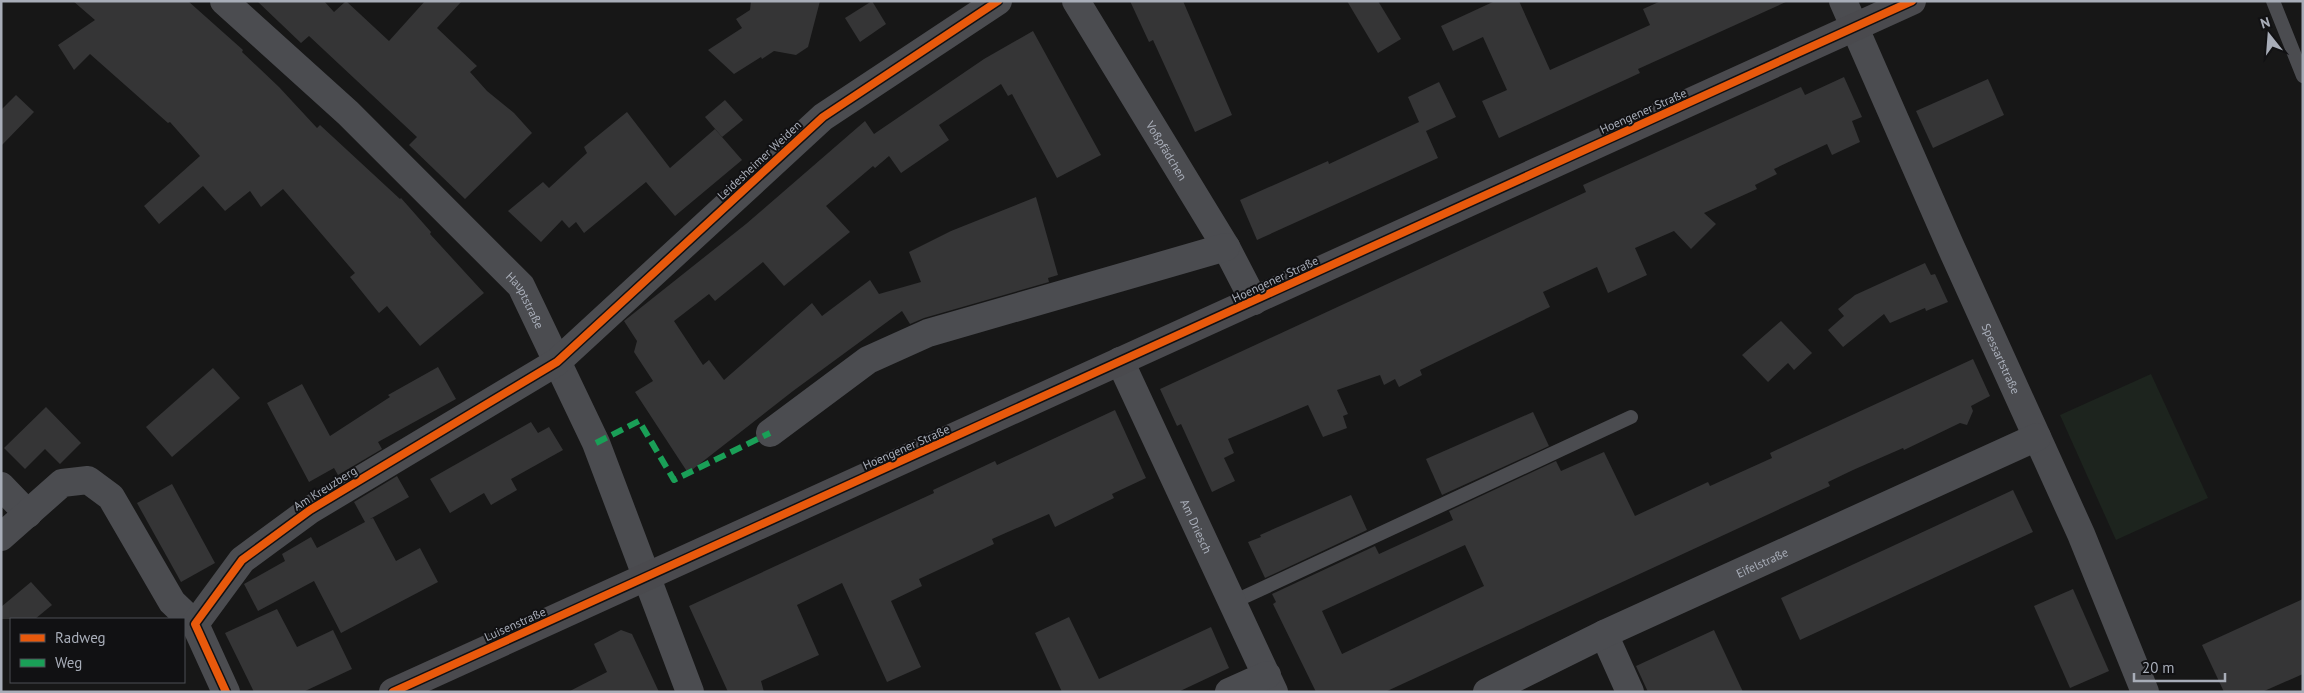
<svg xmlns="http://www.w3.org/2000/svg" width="2304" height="693" font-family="'PT Sans',sans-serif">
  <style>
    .green { fill: #1d241e }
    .building { fill: #353536; fill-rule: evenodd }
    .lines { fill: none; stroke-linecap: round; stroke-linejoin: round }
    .lane { stroke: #4b4c50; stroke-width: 14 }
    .street { stroke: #4b4c50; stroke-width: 28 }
    .secondary { stroke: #4a4a4e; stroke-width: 28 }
    .quiet { stroke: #1a9f57; stroke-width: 6; stroke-dasharray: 12 6; stroke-linecap: butt }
    .cycleway-casing { stroke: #111113; stroke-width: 11 }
    .cycleway { stroke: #e8590c; stroke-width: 8 }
    .labels { text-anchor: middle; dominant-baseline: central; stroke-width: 4; stroke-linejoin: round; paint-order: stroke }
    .street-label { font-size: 12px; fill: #a8adb8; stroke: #111113 }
  </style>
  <rect width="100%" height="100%" fill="#171717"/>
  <!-- green -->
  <path class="green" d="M2151 374 2208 498 2116 540 2060 415Z"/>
  <!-- building -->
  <g class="building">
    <path d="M73 1H188L243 50 242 52 279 87 317 128 320 125 400 199 401 198 431 232 430 234 484 293 420 346 387 306 379 313 350 277 355 273 283 189 261 207 250 191 225 211 203 186 159 224 144 206 200 156 170 122 168 123 90 54 74 70 58 45 95 20Z"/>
    <path d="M257 1H324L334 12 346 1 389 41 425 1H462L437 28 477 66 470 72 487 91 514 113 532 133 465 199 409 145 417 137 309 36 301 43Z"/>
    <path d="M751 1H820L808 47 796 55 774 51 762 59 761 57 734 74 708 50 742 28 736 19 750 10Z"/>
    <path d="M872 1 886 24 860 42 845 18Z"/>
    <path d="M1130 1H1183L1232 115 1195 132 1153 40 1149 42Z"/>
    <path d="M1347 1H1378L1401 39 1378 53Z"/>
    <path d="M1495 1H1519L1550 70 1650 25 1643 9 1661 1H1788L1638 69 1640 73 1499 138 1482 101 1507 90 1483 37 1453 51 1441 26Z"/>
    <path d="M1033 31 1101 155 1057 178 1012 94 1008 96 1001 84 939 125 949 140 901 173 889 156 875 168 873 166 826 206 850 232 784 286 763 262 715 301 709 294 674 321 703 365 709 360 724 380 812 303 822 316 870 280 879 294 921 282 909 252 951 231 1036 197 1058 275 1048 278 1049 282 924 318 910 324 902 311 793 391 688 473 635 392 653 381 634 352 637 341 624 321 746 224 865 121 874 134 984 59Z"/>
    <path d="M1844 77 1862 117 1852 121 1860 142 1832 155 1827 144 1774 169 1777 174 1755 185 1757 189 1704 213 1716 224 1691 249 1674 231 1635 248 1647 275 1608 293 1597 267 1543 292 1550 307 1420 370 1422 375 1399 387 1395 379 1384 385 1380 375 1337 390 1348 414 1343 416 1347 428 1323 437 1308 405 1228 439 1234 453 1224 458 1235 481 1212 492 1181 424 1177 426 1160 389 1586 192 1583 185 1801 87 1805 95Z"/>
    <path d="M1988 79 2004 115 1933 148 1916 111Z"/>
    <path d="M1439 82 1456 117 1426 131 1438 158 1257 240 1240 200 1328 161 1329 164 1419 122 1408 97Z"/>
    <path d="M16 95 34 112 1 146V110Z"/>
    <path d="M725 100 743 120 722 137 705 117Z"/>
    <path d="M627 112 670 168 715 129 742 160 675 216 646 182 584 233 576 222 569 228 562 220 541 242 508 211 543 182 549 188 587 153 584 147Z"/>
    <path d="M1925 263 1931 275 1935 274 1948 302 1926 311 1925 308 1890 323 1884 314 1843 347 1828 330 1844 316 1838 309 1855 295Z"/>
    <path d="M1781 321 1812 353 1794 370 1788 363 1768 382 1742 355Z"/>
    <path d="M1973 359 1990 396 1971 406 1973 411 1967 425 1960 423 1904 450 1903 448 1853 470 1828 482 1830 486 1797 501 1385 692H1316L1273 604 1276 602 1272 594 1375 546 1379 554 1453 520 1449 511 1556 461 1561 471 1604 452 1635 516 1708 482 1710 486 1772 458 1770 453ZM1465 545 1484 586 1342 654 1322 611Z"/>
    <path d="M438 367 456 399 378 442 382 449 338 475 334 468 309 482 267 403 302 384 330 436 390 397 388 395Z"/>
    <path d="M213 368 240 398 172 457 146 427Z"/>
    <path d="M46 407 81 443 60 464 45 449 25 469 4 448Z"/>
    <path d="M1115 410 1146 478 1112 494 1114 498 1055 527 1049 514 992 539 994 544 919 579 922 586 891 601 921 667 887 682 842 583 797 605 819 655 761 681 764 692H728L689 606 934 493 933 490 995 461 997 465Z"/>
    <path d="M1533 412 1549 446 1442 495 1426 459Z"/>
    <path d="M531 422 538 433 549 427 563 450 511 479 517 490 491 505 484 493 450 513 430 479Z"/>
    <path d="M397 476 409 497 370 519 373 518 396 561 420 548 438 582 341 633 314 581 258 611 244 584 285 561 282 554 311 537 317 548 365 522 354 502Z"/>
    <path d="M172 484 215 563 181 582 137 503Z"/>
    <path d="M2013 490 2033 532 1800 640 1781 598Z"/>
    <path d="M1351 495 1367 530 1265 578 1248 542 1261 537 1260 535Z"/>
    <path d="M31 582 52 605 35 619H1V607Z"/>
    <path d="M2073 589 2109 671 2070 688 2034 606Z"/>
    <path d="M2303 599V674L2262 692H2224L2202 645Z"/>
    <path d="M277 609 297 647 333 630 352 669 303 692H254L225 633Z"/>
    <path d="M1069 617 1099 679 1211 627 1229 668 1178 692H1062L1035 633Z"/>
    <path d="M621 630 632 634 659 692H568L607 672 594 644Z"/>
    <path d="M1714 630 1743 692H1648L1636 666Z"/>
  </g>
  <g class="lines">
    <!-- lane -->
    <g class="lane">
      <path d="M2273 1 2303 76"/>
      <path d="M1231 603 1631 417"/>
    </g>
    <!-- street -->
    <g class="street">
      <path id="s1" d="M224 1 348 113 521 286 596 443 690 692"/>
      <path id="s2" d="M1076 1 1226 247 1254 301"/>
      <path id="s3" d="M1843 1 1950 245 2081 534 2145 692"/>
      <path id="s4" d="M1120 361 1274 692"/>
      <path d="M770 433 868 360 928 333 1226 247"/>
      <path d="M1 486 28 514"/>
      <path d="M1 537 62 483 88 480 111 497 172 602 195 624"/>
      <path d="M1604 634 1630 692"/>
      <path d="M226 692 195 624 242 560 310 510 557 362 823 117 998 1"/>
      <path d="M1229 692 1267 675"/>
      <path id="s5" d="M1487 692 1604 634 2037 437"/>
    </g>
    <!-- secondary -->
    <path class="secondary" d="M393 692 1912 1"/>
    <!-- quiet -->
    <path class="quiet" d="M596 443 639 421 674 480 770 433"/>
    <defs>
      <g id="cycleway">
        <path d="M226 692 195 624 242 560 310 510 557 362 823 117 998 1"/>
        <path d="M393 692 1912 1"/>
      </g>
    </defs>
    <!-- cycleway casing -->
    <use href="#cycleway" class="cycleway-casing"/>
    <!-- cycleway -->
    <use href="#cycleway" class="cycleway"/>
  </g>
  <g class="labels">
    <!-- street labels -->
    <g class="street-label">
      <text transform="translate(1643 111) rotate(-24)">Hoengener Straße</text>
      <text stroke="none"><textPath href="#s2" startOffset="175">Voßpfädchen</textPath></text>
      <text transform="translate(759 160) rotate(-43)">Leidesheimer Weiden</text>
      <text transform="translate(1275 279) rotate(-25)">Hoengener Straße</text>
      <text stroke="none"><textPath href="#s1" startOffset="426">Hauptstraße</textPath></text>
      <text stroke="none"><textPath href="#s3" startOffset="391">Spessartstraße</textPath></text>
      <text transform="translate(906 447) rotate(-24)">Hoengener Straße</text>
      <text transform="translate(325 488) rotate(-32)">Am Kreuzberg</text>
      <text stroke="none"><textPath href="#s4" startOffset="182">Am Driesch</textPath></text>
      <text stroke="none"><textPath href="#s5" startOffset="304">Eifelstraße</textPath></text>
      <text transform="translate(515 624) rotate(-24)">Luisenstraße</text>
    </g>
  </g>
  <!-- border -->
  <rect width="2304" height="693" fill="none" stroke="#a8adb8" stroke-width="5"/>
  <!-- legend -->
  <rect x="10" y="618" width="175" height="65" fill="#111113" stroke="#4d4f55"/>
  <rect x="20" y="634" width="25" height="8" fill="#e8590c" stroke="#4d4f55"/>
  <text x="55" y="643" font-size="15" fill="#a8adb8">Radweg</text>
  <rect x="20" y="659" width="25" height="8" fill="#1a9f57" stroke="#4d4f55"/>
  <text x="55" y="668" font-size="15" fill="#a8adb8">Weg</text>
  <!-- north arrow -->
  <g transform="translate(2269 35) rotate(343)" stroke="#111113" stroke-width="4" paint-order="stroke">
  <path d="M0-4L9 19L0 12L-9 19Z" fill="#a8adb8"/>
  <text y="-8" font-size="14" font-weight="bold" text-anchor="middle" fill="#a8adb8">N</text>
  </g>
  <!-- scale -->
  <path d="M2134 673v8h91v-8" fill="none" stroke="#a8adb8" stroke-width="2.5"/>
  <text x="2142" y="673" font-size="15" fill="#a8adb8" stroke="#111113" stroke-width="4" paint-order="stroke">20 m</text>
</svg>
